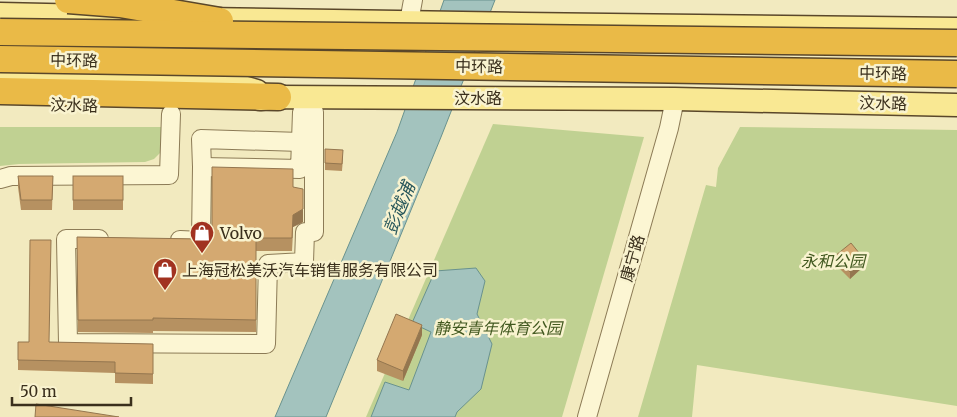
<svg xmlns="http://www.w3.org/2000/svg" width="957" height="417" font-family="Merriweather,'Noto Sans SC',serif">
  <style>
    .green { fill: #c0d192 }
    .water { fill: #a3c3be; stroke: #69928e }
    .lines { fill: none; stroke-linecap: round; stroke-linejoin: round }
    .minor-casing { stroke: #8c7b56; stroke-width: 20 }
    .major-casing { stroke: #5a472a; stroke-width: 25 }
    .highway-casing { stroke: #5a472a; stroke-width: 29 }
    .minor { stroke: #fcf6d3; stroke-width: 18 }
    .major { stroke: #f9e893; stroke-width: 22 }
    .highway { stroke: #eaba47; stroke-width: 26 }
    .highway-bridge-casing { stroke: #5a472a; stroke-width: 29; stroke-linecap: butt }
    .highway-bridge { stroke: #eaba47; stroke-width: 26 }
    .wall { fill: #b69161 }
    .shaded-wall { fill: #94764f }
    .building { fill: #d4a971; stroke: #94764f }
    .labels { text-anchor: middle; dominant-baseline: central; stroke-width: 5; stroke-linejoin: round; paint-order: stroke }
    .street-label { font-size: 16px; fill: #3a2f1c; stroke: #f9f3cf }
    .poi-label { font-size: 16px; fill: #3a2f1c; stroke: #f9f3cf; text-anchor: start }
    .park-label { font-size: 16px; font-style: italic; fill: #425920; stroke: #f9f3cf }
    .water-label { font-size: 18px; font-style: italic; fill: #29585c; stroke: #f9f3cf }
  </style>
  <rect width="100%" height="100%" fill="#f2eabf"/>
  <!-- green -->
  <g class="green">
    <path d="M493 124 644 137 562 417H366Z"/>
    <path d="M0 127H163L162 151 154 159 145 162 19 164 0 166Z"/>
    <path d="M740 127 957 130V406L697 365 692 417H638L706 185 716 187 718 168Z"/>
  </g>
  <!-- water -->
  <g class="water">
    <path d="M444 0H495L441 137 326 417H275L397 132Z"/>
    <path d="M476 268 485 281 477 314 492 344 481 389 457 412 455 417H371L385 382 409 390 431 332 412 323 435 271Z"/>
  </g>
  <g class="lines">
    <defs>
      <g id="minor">
        <path d="M409 22 413 0"/>
        <path d="M202 167 201 139 301 142"/>
        <path d="M0 179 11 176 169 175 171 114"/>
        <path d="M99 239H66L68 343 266 344 268 264 304 262 305 232H314V112"/>
        <path d="M180 240 201 241 202 167 300 169 302 112"/>
        <path d="M587 417 669 128 675 99"/>
      </g>
      <g id="major">
        <path d="M0 14 139 17"/>
        <path d="M203 19 521 24 957 29"/>
        <path d="M0 77 214 79 257 91"/>
        <path d="M260 99 278 97 675 99 957 105"/>
      </g>
      <path id="highway" d="M0 91 278 97"/>
    </defs>
    <!-- minor casing -->
    <use href="#minor" class="minor-casing"/>
    <!-- major casing -->
    <use href="#major" class="major-casing"/>
    <!-- highway casing -->
    <use href="#highway" class="highway-casing"/>
    <!-- minor -->
    <use href="#minor" class="minor"/>
    <!-- major -->
    <use href="#major" class="major"/>
    <!-- highway -->
    <use href="#highway" class="highway"/>
    <defs>
      <g id="highway-bridge">
        <path d="M68 0 120 4 220 21"/>
        <path d="M0 32 957 43"/>
        <path d="M0 59 957 74"/>
      </g>
    </defs>
    <!-- highway-bridge casing -->
    <use href="#highway-bridge" class="highway-bridge-casing"/>
    <!-- highway-bridge -->
    <use href="#highway-bridge" class="highway-bridge"/>
  </g>
  <!-- wall -->
  <g class="wall">
    <path d="M325 149 343 157 342 171 325 170Z"/>
    <path d="M18 176H53L52 210H21L18 187Z"/>
    <rect x="73" y="176" width="50" height="34"/>
    <path d="M293 187 303 222 293 227 292 251H256V332L153 331V333L78 332 77 237 201 239 209 237Z"/>
    <path d="M835 256 864 266 850 279 835 264Z"/>
    <path d="M422 335 403 381 377 371V360Z"/>
    <path d="M18 342 153 344V384L115 383V373L18 370Z"/>
  </g>
  <!-- shaded-wall -->
  <g class="shaded-wall">
    <path d="M303 209V222L293 227 292 251 293 215Z"/>
    <path d="M864 259V266L850 279V272Z"/>
    <path d="M422 325V335L403 381V371Z"/>
  </g>
  <!-- building -->
  <g class="building">
    <path d="M325 149 343 150 342 164 325 163Z"/>
    <path d="M212 167 293 169V187L303 189V209L293 215 292 238H256V320L153 318V320H78L77 237 201 239 209 237 212 228Z"/>
    <path d="M18 176H53L52 200H21Z"/>
    <rect x="73" y="176" width="50" height="24"/>
    <path d="M30 240H51L49 342 153 344V374L115 373V362L18 360V342H29Z"/>
    <path d="M851 243 864 259 850 272 835 256Z"/>
    <path d="M396 314 422 325 403 371 377 360Z"/>
    <path d="M36 404 119 417H35Z"/>
  </g>
  <!-- icons -->
  <defs>
    <symbol id="shop-pin" viewBox="-11 -11 22 30"><path d="M0 17L-7.5 6A9.5 9.5 0 1 1 7.5 6Z" fill="#a13220" stroke="#f9f3cf"/><path d="M-5-2.5h2.3a2.7 3.5 0 0 1 5.4 0H5L5.5 6h-11ZM-1.5-2.5h3a1.5 2.3 0 0 0-3 0Z" fill="#fff"/></symbol>
  </defs>
  <g fill-rule="evenodd">
    <use href="#shop-pin" x="188" y="219" width="28" height="38"/>
    <use href="#shop-pin" x="151" y="256" width="28" height="38"/>
  </g>
  <g class="labels">
    <!-- street labels -->
    <g class="street-label">
      <text transform="translate(74 60) rotate(1)">中环路</text>
      <text transform="translate(479 66) rotate(1)">中环路</text>
      <text transform="translate(883 73) rotate(1)">中环路</text>
      <text x="478" y="98">汶水路</text>
      <text transform="translate(883 103) rotate(1)">汶水路</text>
      <text transform="translate(74 105) rotate(1)">汶水路</text>
      <text transform="translate(632 258) rotate(-74)">康宁路</text>
    </g>
    <!-- poi labels -->
    <g class="poi-label">
      <text x="220" y="233">Volvo</text>
      <text x="182" y="270">上海冠松美沃汽车销售服务有限公司</text>
    </g>
    <!-- park labels -->
    <g class="park-label">
      <text x="833" y="261">永和公园</text>
      <text x="498" y="328">静安青年体育公园</text>
    </g>
    <!-- water labels -->
    <g class="water-label">
      <text transform="translate(399 208) rotate(-68)">彭越浦</text>
    </g>
  </g>
  <!-- scale -->
  <path d="M12 397v8h119v-8" fill="none" stroke="#3a2f1c" stroke-width="2.5"/>
  <text x="20" y="397" font-size="15" fill="#3a2f1c" stroke="#f9f3cf" stroke-width="4" paint-order="stroke">50 m</text>
</svg>
